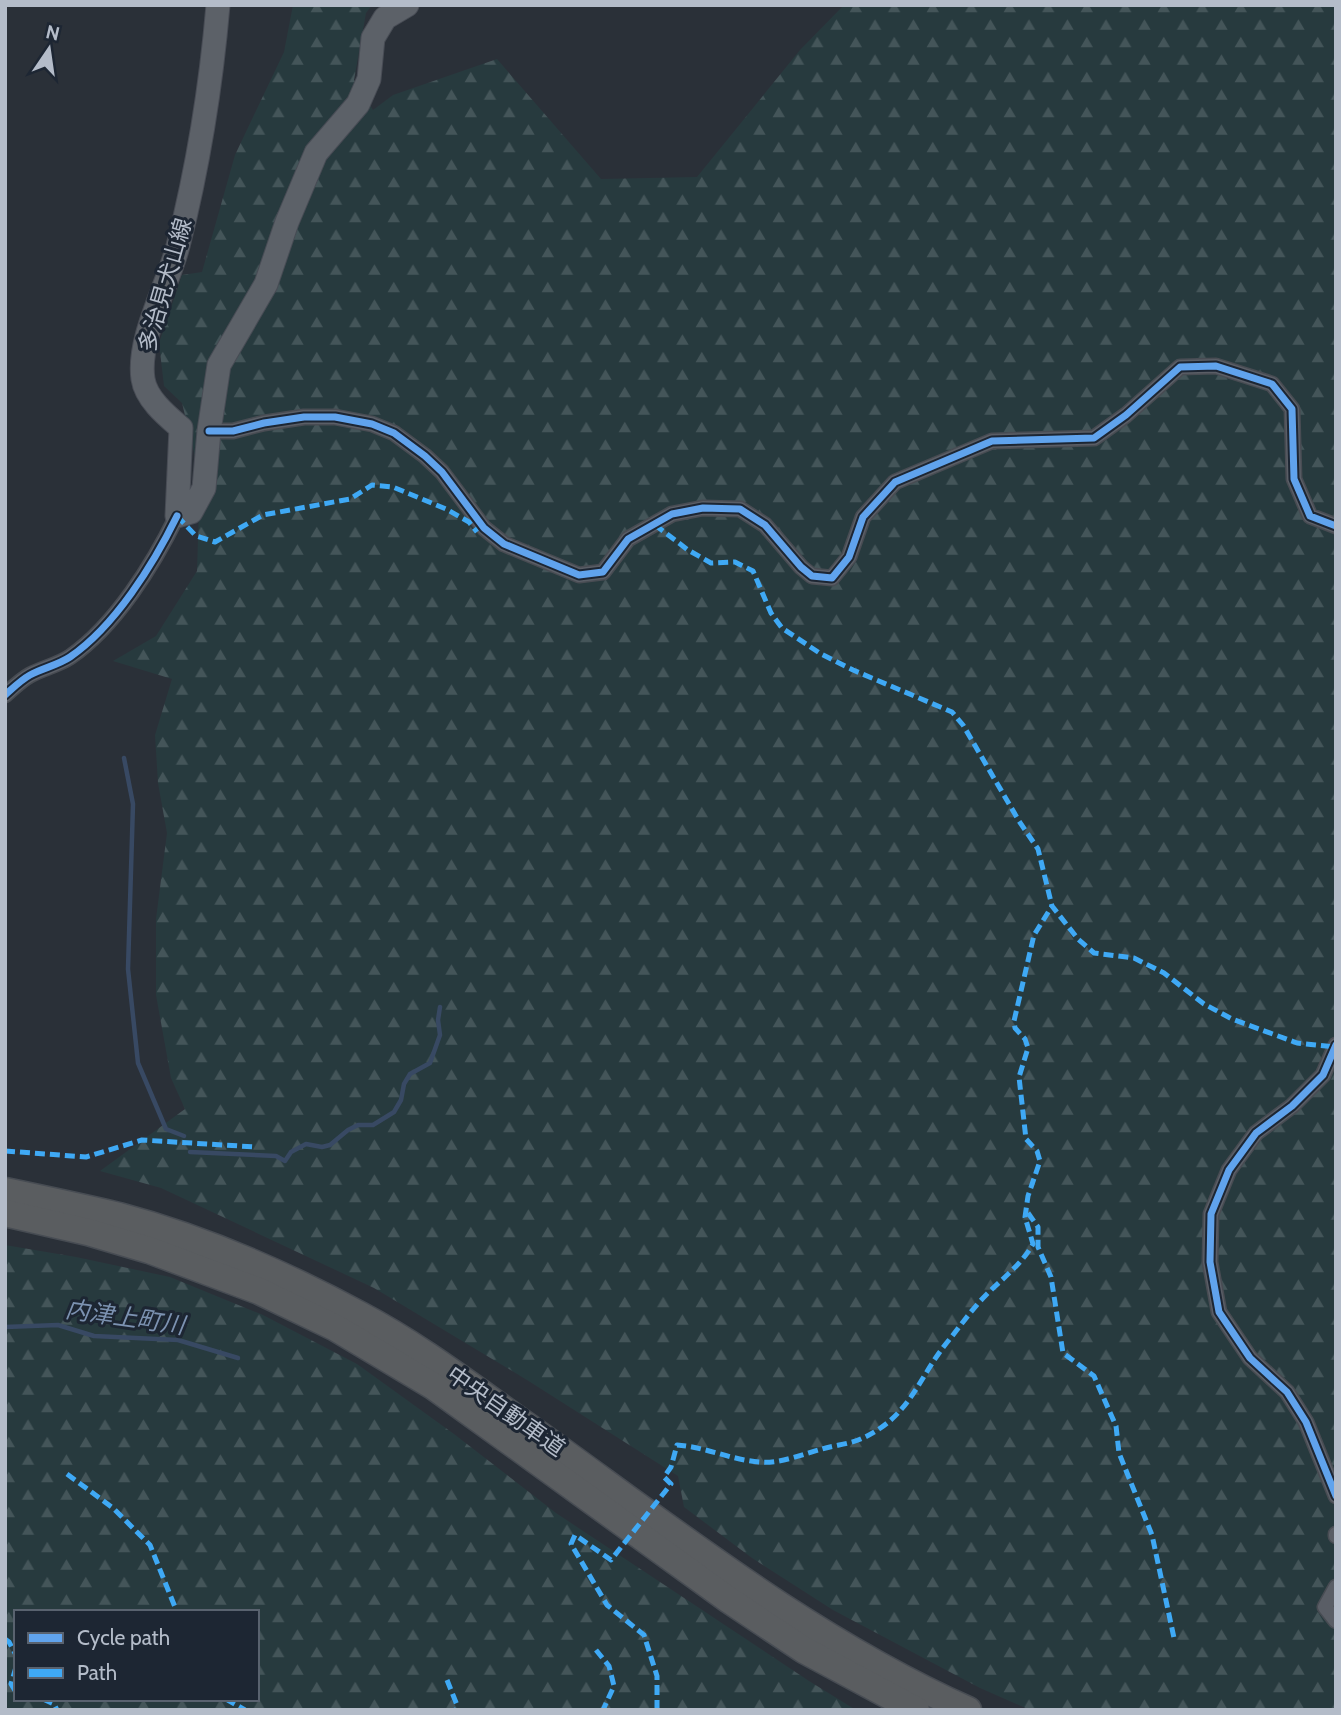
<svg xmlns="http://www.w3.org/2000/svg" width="1341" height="1715" font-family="Cabin,'Noto Sans JP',sans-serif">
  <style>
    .forest { fill: url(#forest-firs); fill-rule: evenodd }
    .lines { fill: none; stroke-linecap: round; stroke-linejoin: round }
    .stream { stroke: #384963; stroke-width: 4.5 }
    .street-casing { stroke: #484c53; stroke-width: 17 }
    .primary-casing { stroke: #484c55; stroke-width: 25 }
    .highway-casing { stroke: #474c53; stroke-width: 29 }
    .street { stroke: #5a5e66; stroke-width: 14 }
    .primary { stroke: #5c6168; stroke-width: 23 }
    .highway { stroke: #5a5d60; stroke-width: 26 }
    .quiet { stroke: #3fa9f5; stroke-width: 5; stroke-dasharray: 10 5; stroke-linecap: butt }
    .cycleway-casing { stroke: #1d2633; stroke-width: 11 }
    .cycleway { stroke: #60a3ed; stroke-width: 7 }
    .labels { text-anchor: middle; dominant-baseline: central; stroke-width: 6; stroke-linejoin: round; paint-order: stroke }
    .street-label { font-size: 23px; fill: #b4bcc9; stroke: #1d2633 }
    .water-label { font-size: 24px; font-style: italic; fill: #7c92b1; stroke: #1d2633 }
  </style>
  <defs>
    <pattern id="forest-firs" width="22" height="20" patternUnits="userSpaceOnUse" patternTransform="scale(1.75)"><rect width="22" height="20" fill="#273a3e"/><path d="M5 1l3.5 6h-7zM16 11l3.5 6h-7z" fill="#445559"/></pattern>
  </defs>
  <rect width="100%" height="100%" fill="#2a3038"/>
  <!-- forest -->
  <g class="forest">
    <path d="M293 5H372L366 13 354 80 373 110 393 95 497 59 601 179 697 177 800 50 844 5H1336V1710H1030L980 1688 833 1610 752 1558 684 1507 678 1476 527 1380 374 1288 161 1188 100 1171 185 1109 171 1078 156 995V919L167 833 158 783 155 735 172 679 113 661 156 636 197 571 200 477 182 403 164 386 159 343 182 275 202 272 235 155 284 52Z"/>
    <path d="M5 1245 76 1257 170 1277 263 1315 357 1364 454 1434 556 1513 809 1681 856 1710H5ZM16 1612H257V1699H16Z"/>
  </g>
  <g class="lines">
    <!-- stream -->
    <g class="stream">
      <path d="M124 758 133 804 128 969 138 1063 166 1129 184 1136"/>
      <path d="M190 1152 276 1156 285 1161 291 1152 306 1144 322 1147 330 1145 348 1130 358 1125H373L394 1112 401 1100 404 1084 410 1074 430 1063 440 1035 438 1020 440 1007"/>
      <path d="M5 1327 58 1325 94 1336 178 1340 238 1358"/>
    </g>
    <defs>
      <g id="street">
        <path d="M209 431H233L264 423 304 417H335L372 424 394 433 425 456 442 472 484 528 504 544 579 575 603 572 628 539 672 514 703 508 740 509 765 525 801 567 812 576 832 578 849 557 863 517 895 482 992 441 1094 438 1126 415 1180 367 1216 366 1272 384 1292 409 1294 479 1310 516 1336 526"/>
        <path d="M5 695C13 688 21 680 30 675 43 668 58 665 70 657 115 626 153 565 177 516"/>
        <path d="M1336 1045 1323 1075 1292 1106 1256 1133 1229 1170 1211 1214 1210 1262 1219 1312 1250 1358 1287 1392 1306 1422 1336 1496"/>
        <path d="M1336 1534V1536"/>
        <path d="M1336 1587 1325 1607 1336 1621"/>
      </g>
      <path id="primary" d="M218 5C211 87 198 167 178 246 168 285 137 339 143 379 146 399 167 416 181 428L177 516 191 512 204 488 209 431 219 365 266 284 287 222 316 153 358 104 369 79 373 38 385 18 407 5"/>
      <g id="highway">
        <path d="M5 1191C43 1199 81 1207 119 1216 202 1238 284 1274 360 1315 419 1346 472 1387 526 1425 669 1527 807 1638 968 1710"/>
        <path d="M5 1213 88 1232 149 1250 259 1291 336 1328 433 1386 729 1600 804 1650 916 1710"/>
      </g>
    </defs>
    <!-- street casing -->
    <use href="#street" class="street-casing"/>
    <!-- primary casing -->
    <use href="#primary" class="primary-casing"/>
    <!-- highway casing -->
    <use href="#highway" class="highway-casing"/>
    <!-- street -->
    <use href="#street" class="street"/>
    <!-- primary -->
    <use href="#primary" class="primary"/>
    <!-- highway -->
    <use href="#highway" class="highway"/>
    <!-- quiet -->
    <g class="quiet">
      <path d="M177 516 196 536 215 542 263 515 350 499 372 485 393 487 446 509 469 522 477 532"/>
      <path d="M655 525 688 550 711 563 735 562 753 571 771 613 782 628 821 654 853 670 952 712 963 725 1019 821 1038 849 1052 906 1078 939 1094 953 1134 958 1164 973 1204 1004 1232 1019 1297 1043 1335 1047"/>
      <path d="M5 1151 86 1157 142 1140 256 1147"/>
      <path d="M1028 1213 1038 1227V1247L1051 1277 1063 1353 1094 1376 1116 1426 1119 1453 1152 1535 1174 1638"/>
      <path d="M67 1474 113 1508 150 1545 177 1612"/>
      <path d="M5 1639 9 1642 16 1655"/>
      <path d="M596 1650 609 1666 614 1686 603 1710"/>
      <path d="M16 1667 11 1684 16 1692"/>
      <path d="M447 1680 457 1705 456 1710"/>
      <path d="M43 1699 54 1704 57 1710"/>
      <path d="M226 1699 245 1710"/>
      <path d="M657 1710V1676L644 1635 607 1605 571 1544 575 1535 611 1560 671 1484 664 1477 671 1467 677 1445C706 1447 731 1460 760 1462 780 1464 803 1454 822 1449 835 1445 851 1444 863 1438 912 1415 918 1377 949 1340 961 1325 973 1308 986 1295 1003 1278 1021 1265 1033 1244L1025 1217 1028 1196 1040 1161 1037 1151 1026 1139 1019 1077 1028 1048 1025 1039 1015 1028 1014 1021 1034 935 1052 906"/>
    </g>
    <defs>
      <g id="cycleway">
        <path d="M209 431H233L264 423 304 417H335L372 424 394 433 425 456 442 472 484 528 504 544 579 575 603 572 628 539 672 514 703 508 740 509 765 525 801 567 812 576 832 578 849 557 863 517 895 482 992 441 1094 438 1126 415 1180 367 1216 366 1272 384 1292 409 1294 479 1310 516 1336 526"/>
        <path d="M5 695C13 688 21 680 30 675 43 668 58 665 70 657 115 626 153 565 177 516"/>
        <path d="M1336 1045 1323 1075 1292 1106 1256 1133 1229 1170 1211 1214 1210 1262 1219 1312 1250 1358 1287 1392 1306 1422 1336 1496"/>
      </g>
    </defs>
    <!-- cycleway casing -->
    <use href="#cycleway" class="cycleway-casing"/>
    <!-- cycleway -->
    <use href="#cycleway" class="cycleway"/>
  </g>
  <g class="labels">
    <!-- street labels -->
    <g class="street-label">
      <text transform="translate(165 285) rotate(-74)">多治見犬山線</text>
      <text transform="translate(506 1411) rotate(35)">中央自動車道</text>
    </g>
    <!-- water labels -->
    <g class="water-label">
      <text transform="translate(125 1317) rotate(8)">内津上町川</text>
    </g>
  </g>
  <!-- border -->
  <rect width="1341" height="1715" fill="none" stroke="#b4bcc9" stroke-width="14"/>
  <!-- legend -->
  <rect x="14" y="1610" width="245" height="91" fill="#1d2633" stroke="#59626f" stroke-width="2"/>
  <rect x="28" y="1633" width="35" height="10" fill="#60a3ed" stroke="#59626f" stroke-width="2"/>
  <text x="77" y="1645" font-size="21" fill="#b4bcc9">Cycle path</text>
  <rect x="28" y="1668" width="35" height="10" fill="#3fa9f5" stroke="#59626f" stroke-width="2"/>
  <text x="77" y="1680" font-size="21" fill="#b4bcc9">Path</text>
  <!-- north arrow -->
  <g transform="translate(49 49) rotate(13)" stroke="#1d2633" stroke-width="5" paint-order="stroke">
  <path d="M0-5L12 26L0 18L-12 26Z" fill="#b4bcc9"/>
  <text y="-10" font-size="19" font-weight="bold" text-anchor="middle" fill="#b4bcc9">N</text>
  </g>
</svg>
